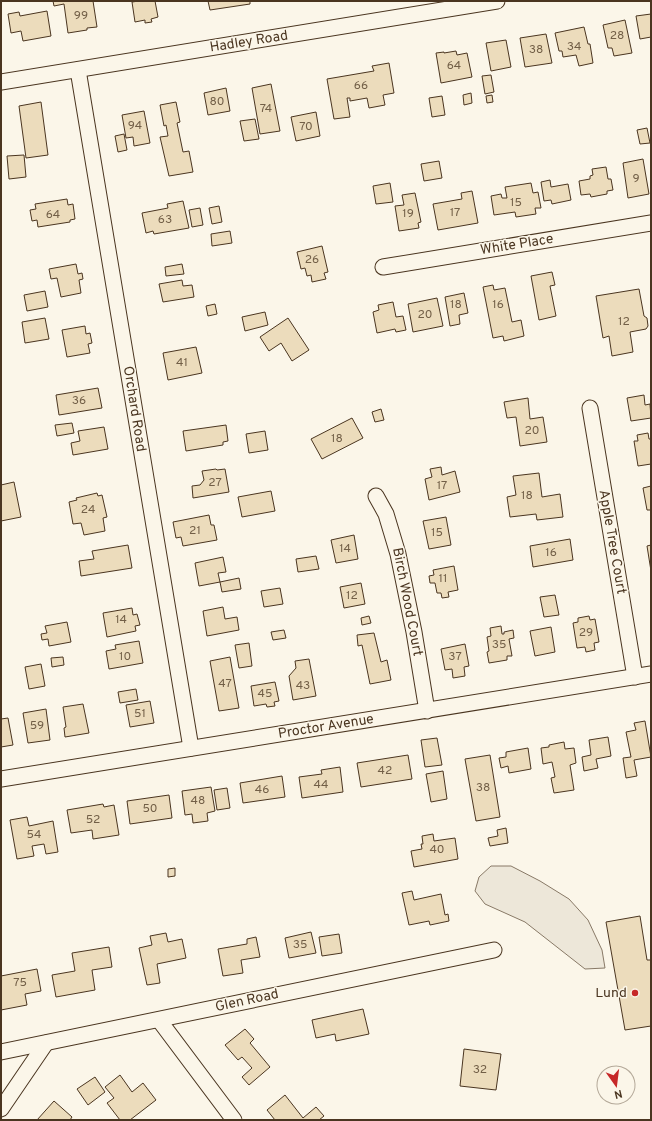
<svg xmlns="http://www.w3.org/2000/svg" width="652" height="1121" font-family="Overpass,sans-serif">
  <style>
    .parking { fill: #ede7d9; stroke: #887966 }
    .building { fill: #ecdcbc; stroke: #4a3520 }
    .lines { fill: none; stroke-linecap: round; stroke-linejoin: round }
    .street-casing { stroke: #4a3520; stroke-width: 17 }
    .street { stroke: #fbf6e9; stroke-width: 15 }
    .poi-dot { fill: #c62828; stroke: #fbf6e9; stroke-width: 1.5 }
    .labels { text-anchor: middle; dominant-baseline: central; stroke-width: 3; stroke-linejoin: round; paint-order: stroke }
    .number-label { font-size: 12px; fill: #725f47 }
    .street-label { font-size: 14px; fill: #4a3520; stroke: #fbf6e9 }
    .poi-label { font-size: 14px; fill: #4a3520; stroke: #fbf6e9; text-anchor: end }
  </style>
  <rect width="100%" height="100%" fill="#fbf6e9"/>
  <!-- parking -->
  <path class="parking" d="M491 866H511L540 881 569 899 588 920 602 950 605 968 585 969 525 922 485 904 475 891 479 877Z"/>
  <!-- building -->
  <g class="building">
    <path d="M53 1H93L97 27 87 28V30L68 33 64 4 54 6Z"/>
    <path d="M139 1H155L158 17 151 19 152 22 145 23V20L135 22 132 2Z"/>
    <path d="M208 1H250V4L210 10Z"/>
    <path d="M47 11 51 36 23 41 21 31 11 33 8 14 19 12 20 16Z"/>
    <path d="M651 14V37L640 39 636 16Z"/>
    <path d="M625 20 632 53 614 56 612 48H608L603 25Z"/>
    <path d="M584 27 588 44H590L593 63 579 66 576 55 563 57 562 51H559L555 33Z"/>
    <path d="M546 34 552 63 525 67 520 38Z"/>
    <path d="M506 40 511 67 491 71 486 43Z"/>
    <path d="M456 51 457 55 467 53 472 77 441 83 436 53 444 52V53Z"/>
    <path d="M389 63 394 93 383 95 385 105 369 108 367 98 350 101V98H347L350 117 334 119 327 79 374 71 372 66Z"/>
    <path d="M491 75 494 92 485 94 482 76Z"/>
    <path d="M271 84 280 131 260 134 252 88Z"/>
    <path d="M226 88 230 111 208 115 204 93Z"/>
    <path d="M471 93 472 103 464 105 463 95Z"/>
    <path d="M492 95 493 102 487 103 486 96Z"/>
    <path d="M442 96 445 115 432 117 429 98Z"/>
    <path d="M41 102 48 155 26 158 19 106Z"/>
    <path d="M176 102 180 122 177 123 183 152 189 151 193 172 169 176 160 137 168 136 166 125 164 126 160 105Z"/>
    <path d="M144 111 150 143 134 146 133 137 126 138 122 115Z"/>
    <path d="M316 112 320 136 296 141 291 117Z"/>
    <path d="M255 119 259 139 244 141 240 121Z"/>
    <path d="M647 128 650 143 640 144 637 130Z"/>
    <path d="M124 134 127 150 118 152 115 136Z"/>
    <path d="M24 155 26 177 9 179 7 156Z"/>
    <path d="M643 159 649 194 628 198 623 163Z"/>
    <path d="M439 161 442 178 424 181 421 164Z"/>
    <path d="M606 167 608 179H611L613 190 607 191V194L591 197 590 194 581 195 579 181 590 179V176L593 175 592 169Z"/>
    <path d="M550 180 551 187 568 184 571 200 552 204 551 200 544 201 541 182Z"/>
    <path d="M390 183 393 202 376 204 373 186Z"/>
    <path d="M531 183 533 193 538 192 541 208H535L536 214 516 217 515 212 494 215 491 196 501 194 502 198H507L505 187Z"/>
    <path d="M472 191 478 223 438 230 433 204 462 199 461 193Z"/>
    <path d="M415 193 421 222 418 223 419 228 399 231 395 206 404 205 402 195Z"/>
    <path d="M67 199 68 205 73 204 75 219 70 220V222L38 227 37 220 32 221 30 210 36 209 35 204Z"/>
    <path d="M183 201 189 228 154 234 153 231 146 233 142 213 168 208 167 204Z"/>
    <path d="M219 206 222 222 212 224 209 208Z"/>
    <path d="M200 208 203 225 192 227 189 210Z"/>
    <path d="M230 231 232 243 212 246 211 234Z"/>
    <path d="M322 246 328 272 324 273 326 279 312 282 311 275 307 276 305 268 301 269 297 252Z"/>
    <path d="M76 264 78 274 82 273 83 279 79 280 81 293 61 297 57 278 51 279 49 269Z"/>
    <path d="M182 264 184 274 166 276 165 267Z"/>
    <path d="M552 272 555 285 550 286 556 316 539 320 531 276Z"/>
    <path d="M182 280 183 286 192 285 194 297 163 302 159 284Z"/>
    <path d="M493 285 494 290 505 288 512 322 521 320 524 336 504 341 503 336 493 338 483 287Z"/>
    <path d="M639 289 644 316 647 318 648 326 646 329 630 332 633 352 612 356 609 336 603 338 596 296Z"/>
    <path d="M45 291 48 307 27 311 24 295Z"/>
    <path d="M464 293 468 313 459 315 460 324 450 326 445 297Z"/>
    <path d="M437 298 443 326 413 332 408 304Z"/>
    <path d="M393 302 396 317 403 316 406 330 396 332 395 329 377 333 373 312 379 310 378 305Z"/>
    <path d="M215 304 217 314 208 316 206 306Z"/>
    <path d="M265 312 268 325 245 331 242 317Z"/>
    <path d="M45 318 49 339 25 343 22 322Z"/>
    <path d="M288 318 309 350 292 361 281 343 269 351 260 337Z"/>
    <path d="M85 326 86 334 90 333 92 343 88 344 90 353 67 357 62 330Z"/>
    <path d="M196 347 202 373 168 380 163 353Z"/>
    <path d="M98 388 102 408 59 415 56 395Z"/>
    <path d="M644 395 645 405 650 404 651 418 631 421 627 398Z"/>
    <path d="M528 398 530 419 543 417 547 442 520 446 516 417 507 418 504 402Z"/>
    <path d="M381 409 384 420 375 422 372 412Z"/>
    <path d="M352 418 363 438 322 459 311 439Z"/>
    <path d="M72 423 74 433 57 436 55 425Z"/>
    <path d="M226 425 228 441 223 442V445L186 451 183 431Z"/>
    <path d="M104 427 108 449 73 455 71 443 80 441 78 431Z"/>
    <path d="M265 431 268 450 249 453 246 434Z"/>
    <path d="M648 433 649 439H651V464L638 466 634 441H638L637 435Z"/>
    <path d="M441 467 442 475 455 471 460 492 429 500 425 479 432 477 430 469Z"/>
    <path d="M216 469 217 470 225 469 229 492 193 498 192 486 200 485 204 480 202 471Z"/>
    <path d="M539 473 542 497 560 494 563 517 537 520 536 514 510 517 507 497 516 495 513 476Z"/>
    <path d="M14 482 21 517 1 521V485Z"/>
    <path d="M651 486V510H647L643 488Z"/>
    <path d="M271 491 275 511 242 517 238 497Z"/>
    <path d="M97 493 98 496 102 495 107 517 103 518 105 531 84 535 81 523 73 524 69 502 77 500 76 498Z"/>
    <path d="M209 515 211 525H214L217 540 183 546 181 537 176 538 173 522Z"/>
    <path d="M446 517 451 545 429 549 423 521Z"/>
    <path d="M354 535 358 559 336 563 331 540Z"/>
    <path d="M570 539 573 560 533 567 530 546Z"/>
    <path d="M128 545 132 568 81 576 79 561 94 559 92 551Z"/>
    <path d="M651 545V571L647 546Z"/>
    <path d="M316 556 319 569 298 572 296 559Z"/>
    <path d="M223 557 226 572 218 573 220 582 199 586 195 563Z"/>
    <path d="M454 566 458 590 448 592 449 597 442 598 441 593H437L435 583H430L429 576 434 575 433 570Z"/>
    <path d="M239 578 241 589 222 592 220 582Z"/>
    <path d="M361 583 365 604 344 608 340 587Z"/>
    <path d="M280 588 283 604 264 607 261 591Z"/>
    <path d="M555 595 559 615 544 617 540 597Z"/>
    <path d="M223 607 225 619 237 617 239 630 207 636 203 611Z"/>
    <path d="M132 608 133 615 137 614 140 625 135 626 136 631 107 637 103 613Z"/>
    <path d="M369 616 371 623 362 625 361 618Z"/>
    <path d="M589 616 590 620 595 619 599 642 594 643 595 650 586 652 585 647 577 648 573 623 578 622V618Z"/>
    <path d="M67 622 71 642 49 646 48 639 42 640 41 634 47 633 45 626Z"/>
    <path d="M501 626 502 634H504V632L513 630 514 638 509 639 512 656H507V660L489 663 487 652 489 651 487 637 491 636 490 628Z"/>
    <path d="M551 627 555 652 535 656 530 631Z"/>
    <path d="M284 630 286 638 273 640 271 632Z"/>
    <path d="M374 633 381 662 387 660 391 680 370 684 362 645 358 646 357 635Z"/>
    <path d="M139 641 143 663 109 669 106 651 116 649 115 645Z"/>
    <path d="M249 643 252 666 239 668 235 645Z"/>
    <path d="M465 644 469 666 464 667 465 676 453 678 452 669 445 670 441 649Z"/>
    <path d="M63 657 64 665 52 667 51 658Z"/>
    <path d="M230 657 239 708 219 711 210 661Z"/>
    <path d="M309 659 316 696 293 700 289 676 296 668 295 661Z"/>
    <path d="M41 664 45 686 29 689 25 667Z"/>
    <path d="M275 682 279 701 274 702 275 706 267 707 266 704 254 706 251 686Z"/>
    <path d="M136 689 138 700 120 703 118 692Z"/>
    <path d="M150 701 154 723 130 727 126 705Z"/>
    <path d="M83 704 89 733 65 737 64 728 66 727 63 707Z"/>
    <path d="M46 709 50 740 28 743 23 713Z"/>
    <path d="M8 718 13 745 1 747V719Z"/>
    <path d="M645 721 651 757 634 760 637 776 626 778 623 758 631 757 626 732 636 730 634 723Z"/>
    <path d="M608 737 611 756 596 759 598 768 584 771 582 757 591 755 589 740Z"/>
    <path d="M437 738 442 765 425 767 421 740Z"/>
    <path d="M564 742 565 749 574 748 576 763 570 765 574 790 554 793 551 778 555 777 552 762 543 764 541 748 549 747V745Z"/>
    <path d="M528 748 531 769 509 773 508 766 501 768 499 758 506 757V752Z"/>
    <path d="M408 755 412 779 361 787 357 763Z"/>
    <path d="M490 755 500 817 476 821 465 759Z"/>
    <path d="M340 767 343 792 302 798 299 777 322 774 321 770Z"/>
    <path d="M443 771 447 799 431 802 426 774Z"/>
    <path d="M282 776 285 797 243 803 240 783Z"/>
    <path d="M211 787 215 811 207 813 208 821 193 823 192 814 185 815 182 791Z"/>
    <path d="M227 788 230 808 217 810 214 790Z"/>
    <path d="M169 795 172 818 130 824 127 801Z"/>
    <path d="M103 804 104 807 114 805 119 835 93 839 92 830 71 833 67 810Z"/>
    <path d="M27 817 29 826 53 821 58 852 46 854 44 844 32 846 34 856 17 859 10 820Z"/>
    <path d="M506 828 508 843 490 846 488 838 498 836 497 830Z"/>
    <path d="M433 834 434 841 455 838 458 859 414 867 411 851 422 849 421 844H423L422 836Z"/>
    <path d="M175 868V876L168 877V869Z"/>
    <path d="M412 891 414 900 441 894 445 915 448 914 449 921 430 925 429 921 409 925 402 893Z"/>
    <path d="M640 916 647 960H651V1026L625 1030 606 922Z"/>
    <path d="M311 932 316 953 289 958 285 938Z"/>
    <path d="M166 933 168 942 182 939 186 958 157 964 160 983 147 985 139 948 152 945 150 936Z"/>
    <path d="M339 934 342 953 322 956 319 937Z"/>
    <path d="M256 937 260 957 241 960 243 973 223 976 218 949 247 944V939Z"/>
    <path d="M109 947 112 967 92 970 95 990 56 997 52 975 75 971 72 953Z"/>
    <path d="M37 969 41 991 25 994 27 1005 1 1010V976Z"/>
    <path d="M363 1009 369 1034 336 1041 335 1034 316 1038 312 1020Z"/>
    <path d="M245 1029 254 1039 250 1043 270 1067 249 1085 242 1077 252 1068 242 1057 238 1060 225 1045Z"/>
    <path d="M464 1049 501 1054 496 1090 460 1086Z"/>
    <path d="M120 1075 132 1092 143 1083 156 1100 130 1120H120L107 1103 114 1098 105 1087Z"/>
    <path d="M95 1077 105 1092 88 1105 77 1089Z"/>
    <path d="M285 1095 303 1118 316 1107 324 1116 319 1120H275L267 1110Z"/>
    <path d="M54 1101 72 1117 70 1120H37Z"/>
  </g>
  <g class="lines">
    <defs>
      <g id="street">
        <path d="M78 70 191 748"/>
        <path d="M1 82 497 1"/>
        <path d="M383 267 651 223"/>
        <path d="M590 408 635 677"/>
        <path d="M376 496 386 514 398 554 414 632 427 711"/>
        <path d="M1 779 651 674"/>
        <path d="M159 1020 234 1120"/>
        <path d="M1 1052 494 950"/>
        <path d="M1 1109 46 1043"/>
      </g>
    </defs>
    <!-- street casing -->
    <use href="#street" class="street-casing"/>
    <!-- street -->
    <use href="#street" class="street"/>
  </g>
  <!-- markers -->
  <circle class="poi-dot" cx="635" cy="993" r="4"/>
  <g class="labels">
    <!-- number labels -->
    <g class="number-label">
      <text x="81" y="16">99</text>
      <text x="617" y="36">28</text>
      <text x="574" y="47">34</text>
      <text x="536" y="50">38</text>
      <text x="454" y="66">64</text>
      <text x="361" y="86">66</text>
      <text x="217" y="102">80</text>
      <text x="266" y="109">74</text>
      <text x="135" y="126">94</text>
      <text x="306" y="127">70</text>
      <text x="636" y="179">9</text>
      <text x="516" y="203">15</text>
      <text x="455" y="213">17</text>
      <text x="408" y="214">19</text>
      <text x="53" y="215">64</text>
      <text x="165" y="220">63</text>
      <text x="312" y="260">26</text>
      <text x="456" y="305">18</text>
      <text x="498" y="305">16</text>
      <text x="425" y="315">20</text>
      <text x="624" y="322">12</text>
      <text x="182" y="363">41</text>
      <text x="79" y="401">36</text>
      <text x="532" y="431">20</text>
      <text x="337" y="439">18</text>
      <text x="215" y="483">27</text>
      <text x="442" y="486">17</text>
      <text x="527" y="496">18</text>
      <text x="88" y="510">24</text>
      <text x="195" y="531">21</text>
      <text x="437" y="533">15</text>
      <text x="345" y="549">14</text>
      <text x="551" y="553">16</text>
      <text x="443" y="579">11</text>
      <text x="352" y="596">12</text>
      <text x="121" y="620">14</text>
      <text x="586" y="633">29</text>
      <text x="499" y="645">35</text>
      <text x="125" y="657">10</text>
      <text x="455" y="657">37</text>
      <text x="225" y="684">47</text>
      <text x="303" y="686">43</text>
      <text x="265" y="694">45</text>
      <text x="140" y="714">51</text>
      <text x="37" y="726">59</text>
      <text x="385" y="771">42</text>
      <text x="321" y="785">44</text>
      <text x="483" y="788">38</text>
      <text x="262" y="790">46</text>
      <text x="198" y="801">48</text>
      <text x="150" y="809">50</text>
      <text x="93" y="820">52</text>
      <text x="34" y="835">54</text>
      <text x="437" y="850">40</text>
      <text x="300" y="945">35</text>
      <text x="20" y="983">75</text>
      <text x="480" y="1070">32</text>
    </g>
    <!-- street labels -->
    <g class="street-label">
      <text transform="translate(249 42) rotate(-9)">Hadley Road</text>
      <text transform="translate(517 245) rotate(-9)">White Place</text>
      <text transform="translate(134 409) rotate(81)">Orchard Road</text>
      <text transform="translate(612 542) rotate(80)">Apple Tree Court</text>
      <text transform="translate(407 602) rotate(79)">Birch Wood Court</text>
      <text transform="translate(326 727) rotate(-9)">Proctor Avenue</text>
      <text transform="translate(247 1001) rotate(-12)">Glen Road</text>
    </g>
    <!-- poi labels -->
    <g class="poi-label">
      <text x="627" y="993">Lund</text>
    </g>
  </g>
  <!-- border -->
  <rect width="652" height="1121" fill="none" stroke="#4a3520" stroke-width="4"/>
  <!-- north arrow -->
  <g transform="translate(616 1085) rotate(166)"><circle r="19" fill="#fbf6e9" stroke="#b4a999"/>
  <path d="M0-3L7 15L0 10L-7 15Z" fill="#c62828"/>
  <text y="-6" font-size="11" font-weight="bold" text-anchor="middle" fill="#4a3520">N</text>
  </g>
</svg>
